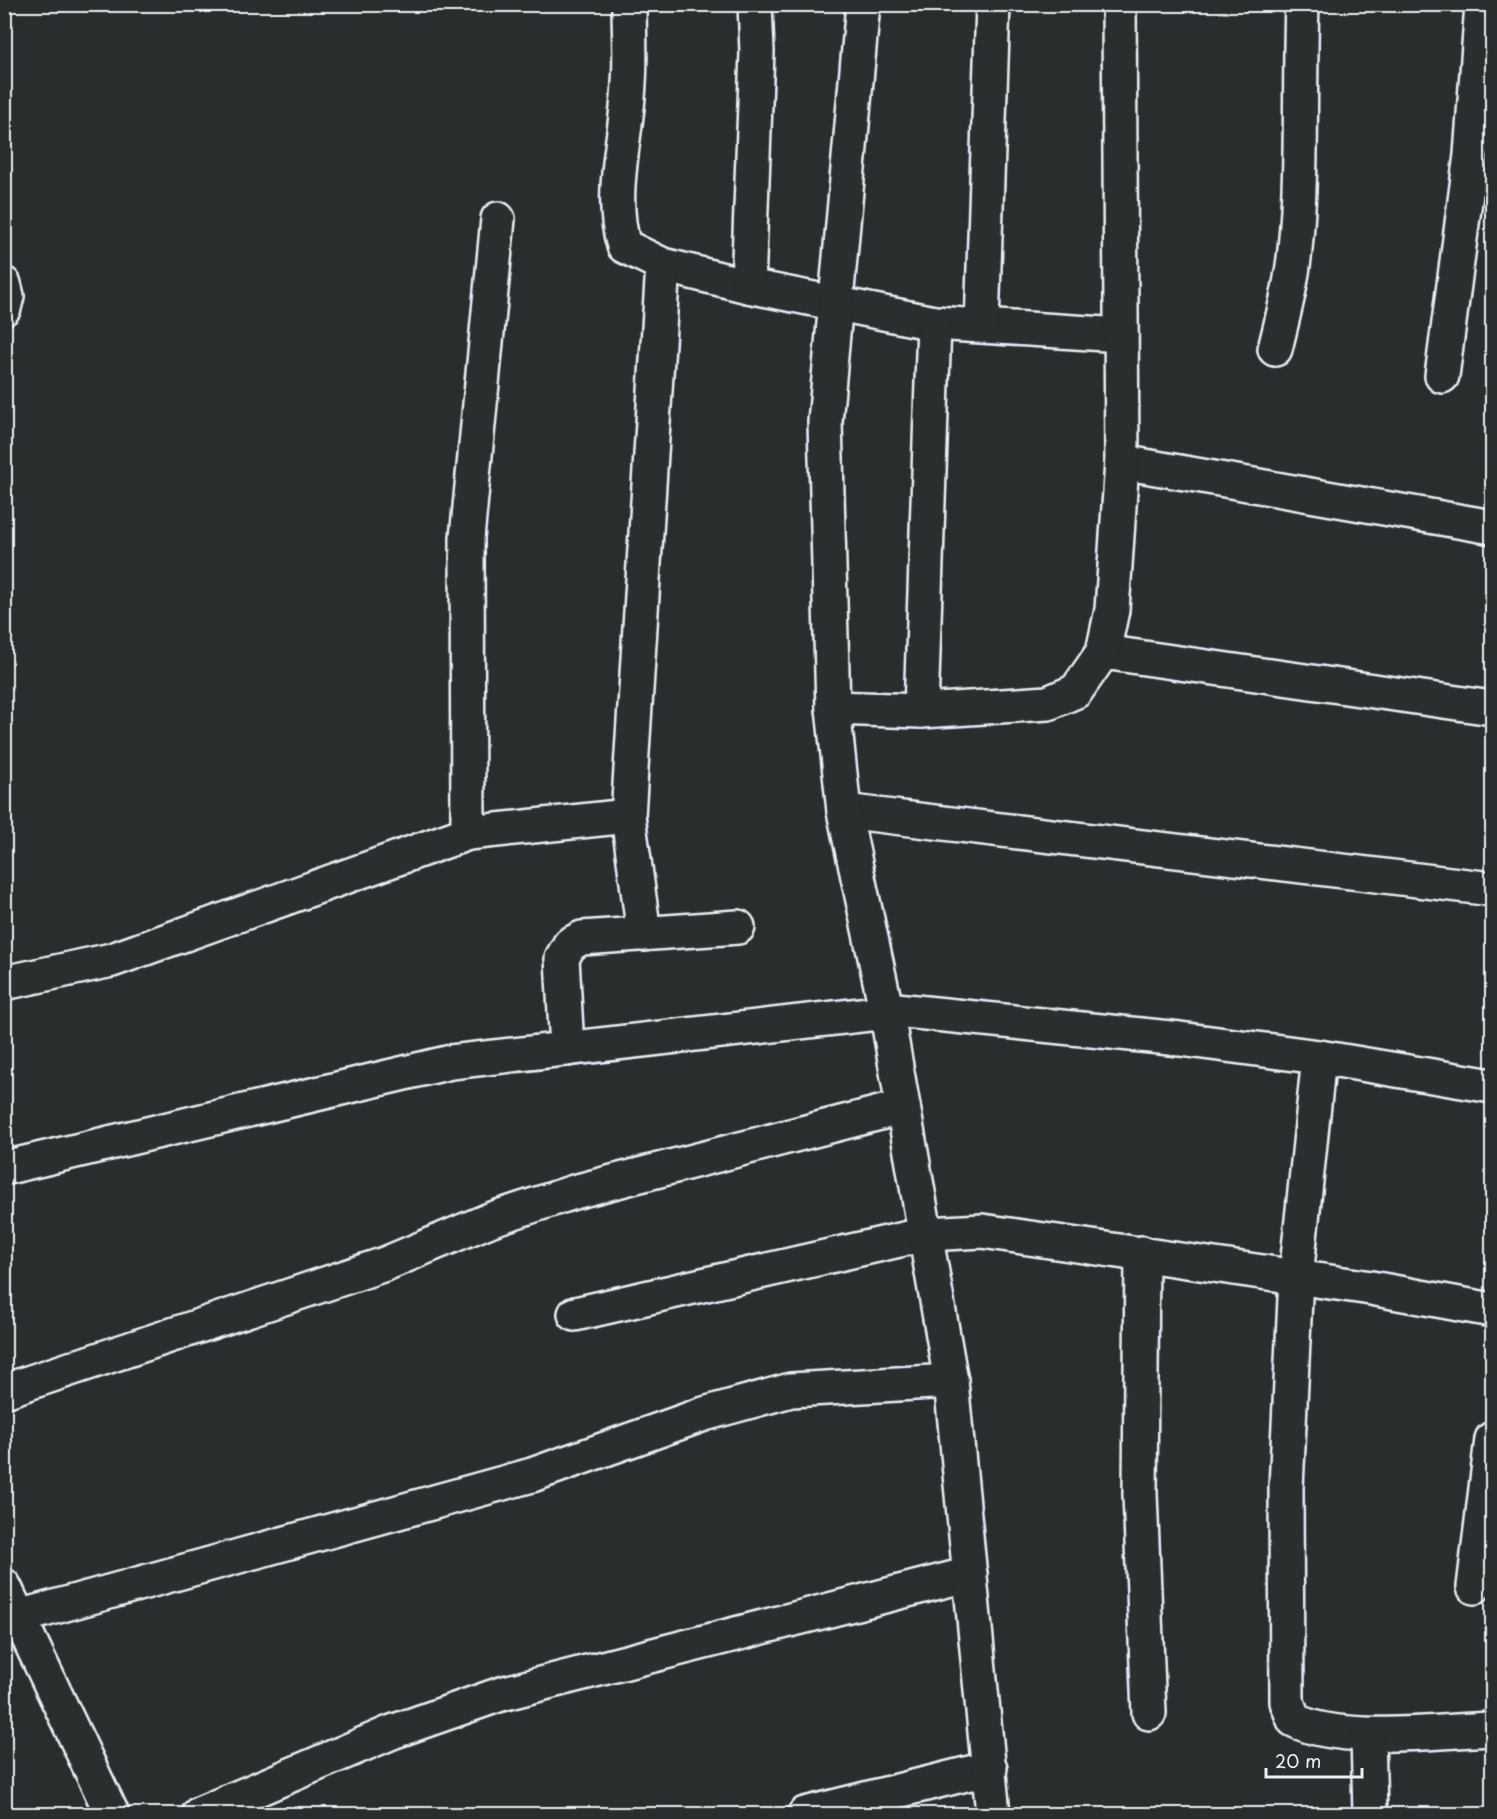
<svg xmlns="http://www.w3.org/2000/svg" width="1497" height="1819" font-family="'Playpen Sans',sans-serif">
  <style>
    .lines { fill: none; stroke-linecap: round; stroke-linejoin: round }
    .minor-casing { stroke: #e8f1f8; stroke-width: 38 }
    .minor { stroke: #2a2d2e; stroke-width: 33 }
  </style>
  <rect width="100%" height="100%" fill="#2a2d2e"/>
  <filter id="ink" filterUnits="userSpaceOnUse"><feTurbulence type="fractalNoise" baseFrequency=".0167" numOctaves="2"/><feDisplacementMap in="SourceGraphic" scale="12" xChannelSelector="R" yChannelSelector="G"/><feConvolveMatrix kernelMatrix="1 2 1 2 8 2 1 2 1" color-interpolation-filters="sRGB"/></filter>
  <g filter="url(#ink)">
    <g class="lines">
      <defs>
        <g id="minor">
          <path d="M629 4C629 30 631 57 629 83 627 136 608 194 624 246L663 265 748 286 934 323 1121 335"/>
          <path d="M4 284 7 296 4 308"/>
          <path d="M748 286 757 52 755 4"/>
          <path d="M982 325 993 4"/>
          <path d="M1275 349C1283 316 1292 283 1295 249 1303 168 1299 86 1302 4"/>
          <path d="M1442 376 1471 155 1482 4"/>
          <path d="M1122 462 1492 527"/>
          <path d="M1103 652 1492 708"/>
          <path d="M833 708 825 422 863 4"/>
          <path d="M921 711 934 323"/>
          <path d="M844 811 1492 889"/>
          <path d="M468 833 467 538 498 219"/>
          <path d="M644 934 628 816 663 265"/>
          <path d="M4 983 112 960 468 833 628 816"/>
          <path d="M567 1049 562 958 570 944 582 938 738 927"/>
          <path d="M1319 1057 1296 1277 1286 1488 1287 1702 1294 1720C1340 1744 1439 1731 1492 1729"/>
          <path d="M4 1168 451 1062 878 1013 886 1009 1180 1039 1319 1057 1492 1086"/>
          <path d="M1142 1253 1140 1494 1149 1713"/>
          <path d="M575 1314 926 1234 982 1231 1371 1288 1492 1310"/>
          <path d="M4 1391 385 1264 492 1219 574 1192 903 1107"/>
          <path d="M4 1586 112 1814"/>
          <path d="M1474 1587 1492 1439"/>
          <path d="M4 1621 532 1475 704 1414 791 1390 951 1381"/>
          <path d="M1368 1735 1370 1814"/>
          <path d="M199 1814 392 1732 501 1694 970 1574"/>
          <path d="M805 1814 990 1768"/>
          <path d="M993 1814 951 1381 886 1009 844 811 833 708 921 711 1048 703 1076 691 1103 652 1112 610 1122 462 1119 4"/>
        </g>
      </defs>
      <!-- minor casing -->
      <use href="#minor" class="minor-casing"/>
      <!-- minor -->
      <use href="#minor" class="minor"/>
    </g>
  </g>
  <!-- margin -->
  <rect width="1497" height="1819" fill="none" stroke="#2a2d2e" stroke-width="24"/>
  <rect x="12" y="12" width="1473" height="1795" fill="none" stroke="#e8f1f8" stroke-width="2" filter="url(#ink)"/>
  <!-- scale -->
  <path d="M1266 1768v9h96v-9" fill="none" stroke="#e8f1f8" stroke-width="3"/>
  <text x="1275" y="1768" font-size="18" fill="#e8f1f8" stroke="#2a2d2e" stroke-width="4.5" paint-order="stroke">20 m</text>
</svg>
